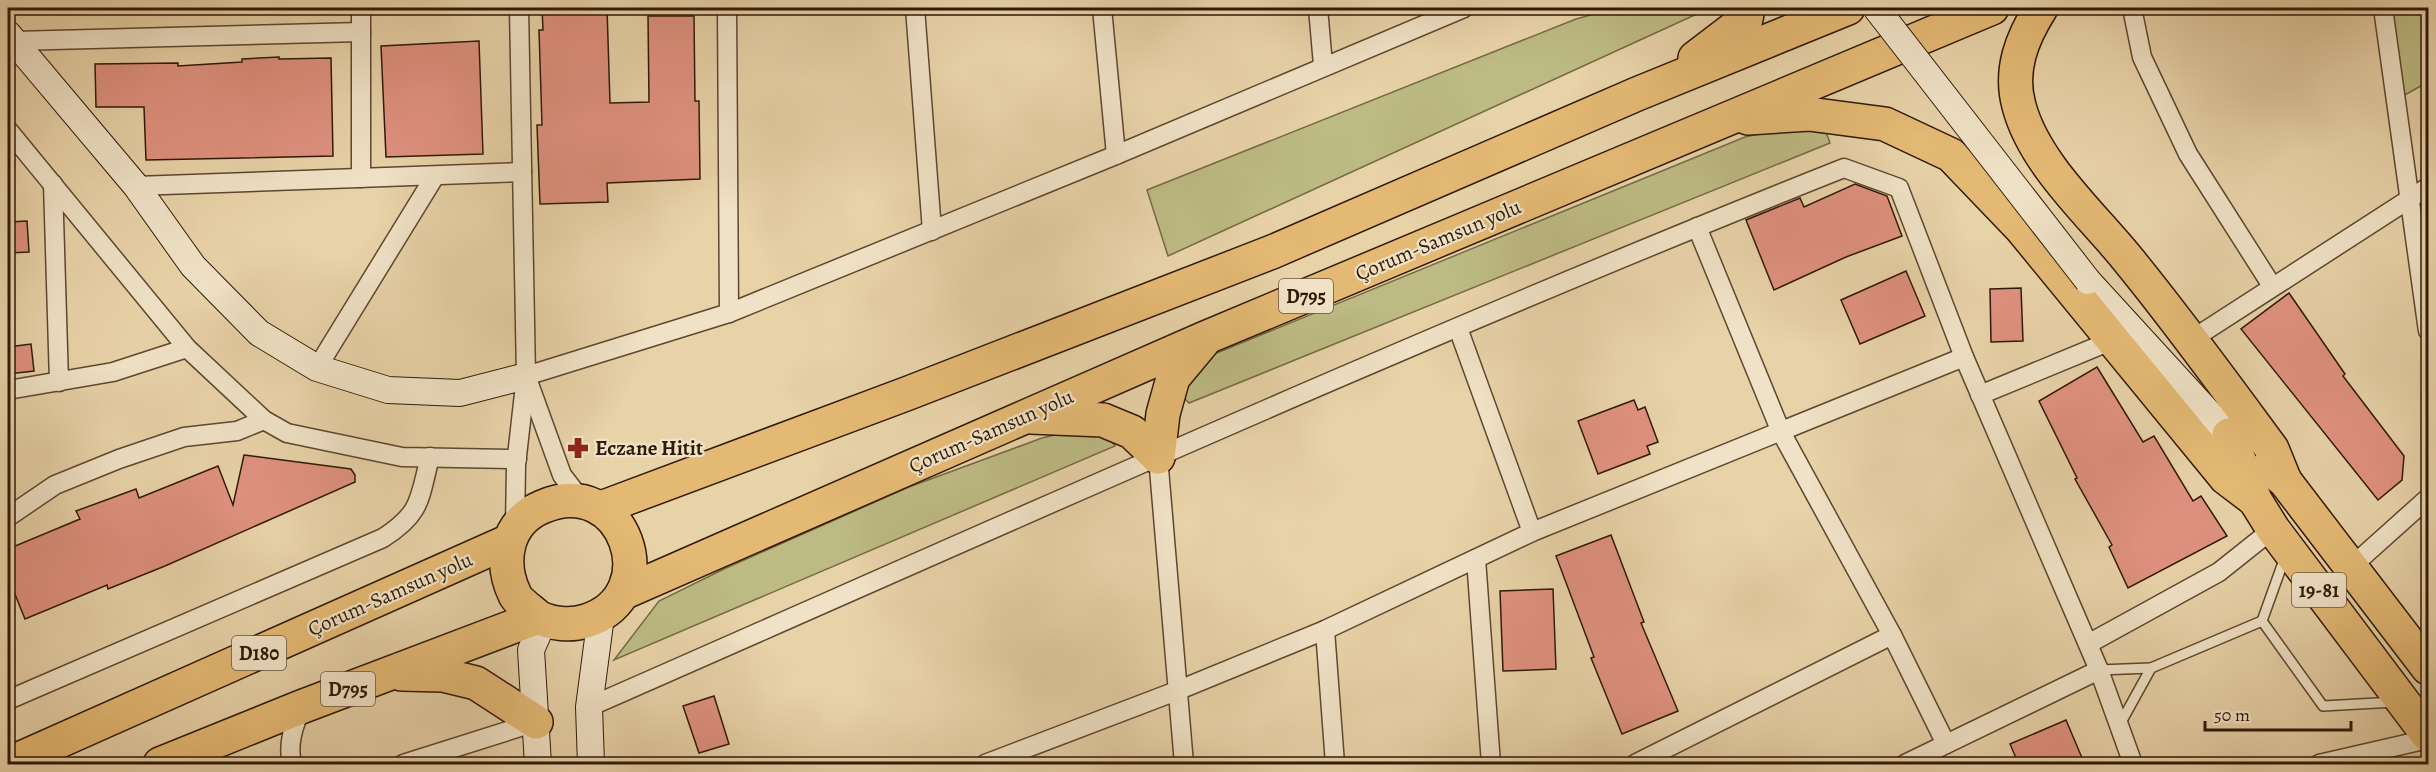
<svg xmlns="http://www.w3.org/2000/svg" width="2436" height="772" font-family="Alegreya,serif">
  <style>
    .green { fill: #bdba83; stroke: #766a45; stroke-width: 1.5 }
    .building { fill: #df917f; stroke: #2f1907; stroke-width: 1.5 }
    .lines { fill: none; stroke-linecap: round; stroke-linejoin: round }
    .lane-casing { stroke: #5d472f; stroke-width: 12 }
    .street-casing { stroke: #5d472f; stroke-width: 21 }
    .secondary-casing { stroke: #2f1907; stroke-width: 28 }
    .highway-casing { stroke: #2f1907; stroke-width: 36 }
    .lane { stroke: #f0e2c6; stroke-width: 9 }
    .street { stroke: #f0e2c6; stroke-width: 18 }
    .secondary { stroke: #f0e2c6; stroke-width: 26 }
    .highway { stroke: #e4b974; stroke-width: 33 }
    .secondary-bridge-casing { stroke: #2f1907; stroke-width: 28; stroke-linecap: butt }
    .secondary-bridge { stroke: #f0e2c6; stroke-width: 26 }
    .labels { text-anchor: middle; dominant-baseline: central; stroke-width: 4.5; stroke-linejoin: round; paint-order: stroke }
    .shield { fill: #f0e2c6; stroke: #695540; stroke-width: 1.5 }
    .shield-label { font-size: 20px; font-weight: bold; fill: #2f1907 }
    .street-label { font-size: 21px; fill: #2f1907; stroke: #f0e2c6 }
    .poi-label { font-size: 21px; font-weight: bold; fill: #2f1907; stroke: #f0e2c6; text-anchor: start }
  </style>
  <rect width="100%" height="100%" fill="#e8d2a8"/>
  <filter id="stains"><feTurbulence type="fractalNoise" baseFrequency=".00333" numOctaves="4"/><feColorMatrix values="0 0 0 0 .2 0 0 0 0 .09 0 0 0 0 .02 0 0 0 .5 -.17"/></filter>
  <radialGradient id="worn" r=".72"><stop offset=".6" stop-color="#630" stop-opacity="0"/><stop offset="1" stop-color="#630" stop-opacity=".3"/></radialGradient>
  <!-- green -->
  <g class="green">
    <path d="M1616 8H1710L1168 256 1147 190 1576 19Z"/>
    <path d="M2392 8H2428V82L2403 96Z"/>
    <path d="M1824 126 1830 143 1189 403 1179 393 1202 359 1745 137 1784 129Z"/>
    <path d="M1100 424 1115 446 614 660 659 601 726 568 909 487 1042 438Z"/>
  </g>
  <!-- building -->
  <g class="building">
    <path d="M542 8H607L610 103 649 102 648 16H694L695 101H699L700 179 607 183 608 202 540 204 537 125H542L539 30H543Z"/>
    <path d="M479 41 483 154 386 157 381 46Z"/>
    <path d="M279 57V59L331 58 333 156 146 160 144 107H96L95 64 178 63V66L242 62V59Z"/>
    <path d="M1855 184 1887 196 1902 236 1846 257 1774 290 1746 220 1800 198 1804 207Z"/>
    <path d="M27 221 29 252 8 253V222Z"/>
    <path d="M1906 271 1925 316 1860 344 1841 300Z"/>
    <path d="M2021 288 2023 341 1991 342 1990 289Z"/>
    <path d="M2289 293 2345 374 2343 376 2404 456 2402 480 2378 500 2241 329Z"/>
    <path d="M31 344 34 371 8 374V347Z"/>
    <path d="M2097 367 2143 442 2154 436 2193 501 2201 496 2227 536 2128 588 2109 547 2112 545 2075 479 2077 478 2039 401Z"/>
    <path d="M1634 400 1638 410 1645 407 1658 442 1647 446 1650 454 1598 474 1578 421Z"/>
    <path d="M244 455 351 469 355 475V482L165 566 108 589 107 585 25 619 8 577V549L80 519 76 511 136 489 139 498 218 466 233 505Z"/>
    <path d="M1611 535 1644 622 1641 623 1678 711 1622 734 1591 658 1594 657 1556 556Z"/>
    <path d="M1553 589 1556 669 1503 671 1500 591Z"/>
    <path d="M714 696 729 744 699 753 683 706Z"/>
    <path d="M2066 720 2085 765H2019L2010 744Z"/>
  </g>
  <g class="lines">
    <defs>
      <g id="lane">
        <path d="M2285 557 2262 621 2323 706 2395 702"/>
        <path d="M2099 670 2151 668"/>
        <path d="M2119 726 2151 668 2262 621"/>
      </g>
      <g id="street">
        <path d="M361 8V178"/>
        <path d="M727 8 729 313"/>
        <path d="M915 8 932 231"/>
        <path d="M1102 8 1116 155"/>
        <path d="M1318 8 1323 65"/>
        <path d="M2132 8 2142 57 2188 154 2272 286"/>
        <path d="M2383 8 2428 331"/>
        <path d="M14 41 361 32"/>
        <path d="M8 130 187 348 264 420 287 433 402 457 517 459"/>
        <path d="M53 184 59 382"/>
        <path d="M136 186 522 172"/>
        <path d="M1697 227 1781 432 1892 635 1946 744"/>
        <path d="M1458 328 1532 532"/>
        <path d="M2191 340 2428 187"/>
        <path d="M317 368 435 176"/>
        <path d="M526 376 729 313 1116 155 1464 8"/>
        <path d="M528 381 562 475 582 501"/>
        <path d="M8 390 113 372 187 348"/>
        <path d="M1980 395 2113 340"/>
        <path d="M1158 457 1184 764"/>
        <path d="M8 517 55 485 119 459 184 437 237 431 264 420"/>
        <path d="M515 527 516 465 526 376 519 8"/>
        <path d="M1476 559 1491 764"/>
        <path d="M2351 567 2428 498"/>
        <path d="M1325 630 1335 764"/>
        <path d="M2088 644 2219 572 2273 529"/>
        <path d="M8 700 383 538C422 513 419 499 430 457"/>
        <path d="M589 707C1006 524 1421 336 1844 168L1899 188 1964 357 2099 670 2133 764"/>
        <path d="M292 764C287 744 294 726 301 707"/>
        <path d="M403 764 536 722"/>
        <path d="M985 764 1179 690 1325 630 1532 532 1964 357"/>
        <path d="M1635 764 1892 635"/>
        <path d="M1905 764 2099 670"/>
        <path d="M2319 764 2428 739"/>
      </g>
      <g id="secondary">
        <path d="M8 34 136 186 193 266 259 333 317 368 388 390 460 393 526 376"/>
        <path d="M2088 281 2229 435"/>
        <path d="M538 764 531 650 544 620"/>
        <path d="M591 764 589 707 601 616"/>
      </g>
      <g id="highway">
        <path d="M2041 8C2022 38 2009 70 2019 106 2034 163 2090 213 2126 257 2177 319 2224 384 2272 449L2285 481"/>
        <path d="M1695 58 1746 19 1748 8"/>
        <path d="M1748 118 1809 114 1885 124 1951 155 2021 228 2226 478 2255 500"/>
        <path d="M1031 417 1103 420 1132 432 1158 457"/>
        <path d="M2229 435 2255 500 2273 529 2428 735"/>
        <path d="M1158 457 1163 414 1173 378 1203 342"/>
        <path d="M2268 467 2285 481 2428 668"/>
        <path d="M601 508 906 394 1272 252 1637 94 1848 8"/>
        <path d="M623 593 1205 338 1992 8"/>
        <path d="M401 674 443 675 476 683 536 722"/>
        <path d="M8 764 509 541"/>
        <path d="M160 764 301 707 538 617C552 624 570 626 586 621 668 595 624 471 542 507 506 522 499 562 515 595 519 603 531 610 538 617"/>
      </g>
    </defs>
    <!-- lane casing -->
    <use href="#lane" class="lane-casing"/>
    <!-- street casing -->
    <use href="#street" class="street-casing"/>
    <!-- secondary casing -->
    <use href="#secondary" class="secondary-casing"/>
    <!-- highway casing -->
    <use href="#highway" class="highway-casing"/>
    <!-- lane -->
    <use href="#lane" class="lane"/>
    <!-- street -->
    <use href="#street" class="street"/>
    <!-- secondary -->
    <use href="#secondary" class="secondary"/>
    <!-- highway -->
    <use href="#highway" class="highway"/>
    <defs>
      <path id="secondary-bridge" d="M1876 8 2088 281"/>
    </defs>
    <!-- secondary-bridge casing -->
    <use href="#secondary-bridge" class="secondary-bridge-casing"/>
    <!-- secondary-bridge -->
    <use href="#secondary-bridge" class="secondary-bridge"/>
  </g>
  <!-- icons -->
  <defs>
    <symbol id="pharmacy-bare" viewBox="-9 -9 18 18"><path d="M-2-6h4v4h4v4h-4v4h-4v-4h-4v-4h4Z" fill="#8f2418" stroke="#f0e2c6" stroke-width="2.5" paint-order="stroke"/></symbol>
  </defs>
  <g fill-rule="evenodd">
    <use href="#pharmacy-bare" x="563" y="433" width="30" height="30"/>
  </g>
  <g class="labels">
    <!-- shield labels -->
    <g class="shield">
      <rect x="1279" y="279" width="54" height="34" rx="4.5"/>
      <rect x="2292" y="573" width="54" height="34" rx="4.5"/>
      <rect x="232" y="636" width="54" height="34" rx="4.5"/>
      <rect x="321" y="672" width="54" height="34" rx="4.5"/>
    </g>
    <g class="shield-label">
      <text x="1306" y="296">D795</text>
      <text x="2319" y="590">19-81</text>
      <text x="259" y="653">D180</text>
      <text x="348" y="689">D795</text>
    </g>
    <!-- street labels -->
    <g class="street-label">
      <text transform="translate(1438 240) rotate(-23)">Çorum-Samsun yolu</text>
      <text transform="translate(991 431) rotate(-24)">Çorum-Samsun yolu</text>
      <text transform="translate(390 594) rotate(-24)">Çorum-Samsun yolu</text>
    </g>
    <!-- poi labels -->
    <g class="poi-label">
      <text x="595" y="448">Eczane Hitit</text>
    </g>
  </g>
  <!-- margin -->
  <rect width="2436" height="772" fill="none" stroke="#e8d2a8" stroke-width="30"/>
  <rect x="9" y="9" width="2418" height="754" fill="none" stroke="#2f1907" stroke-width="3"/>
  <rect x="15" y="15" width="2406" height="742" fill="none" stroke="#2f1907" stroke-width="1.5"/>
  <!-- scale -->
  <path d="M2205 721v9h146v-9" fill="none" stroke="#2f1907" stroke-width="3"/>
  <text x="2214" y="721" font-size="18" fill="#2f1907" stroke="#f0e2c6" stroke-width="4.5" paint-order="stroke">50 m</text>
  <rect width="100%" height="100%" filter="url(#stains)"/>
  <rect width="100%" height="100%" fill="url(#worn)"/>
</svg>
